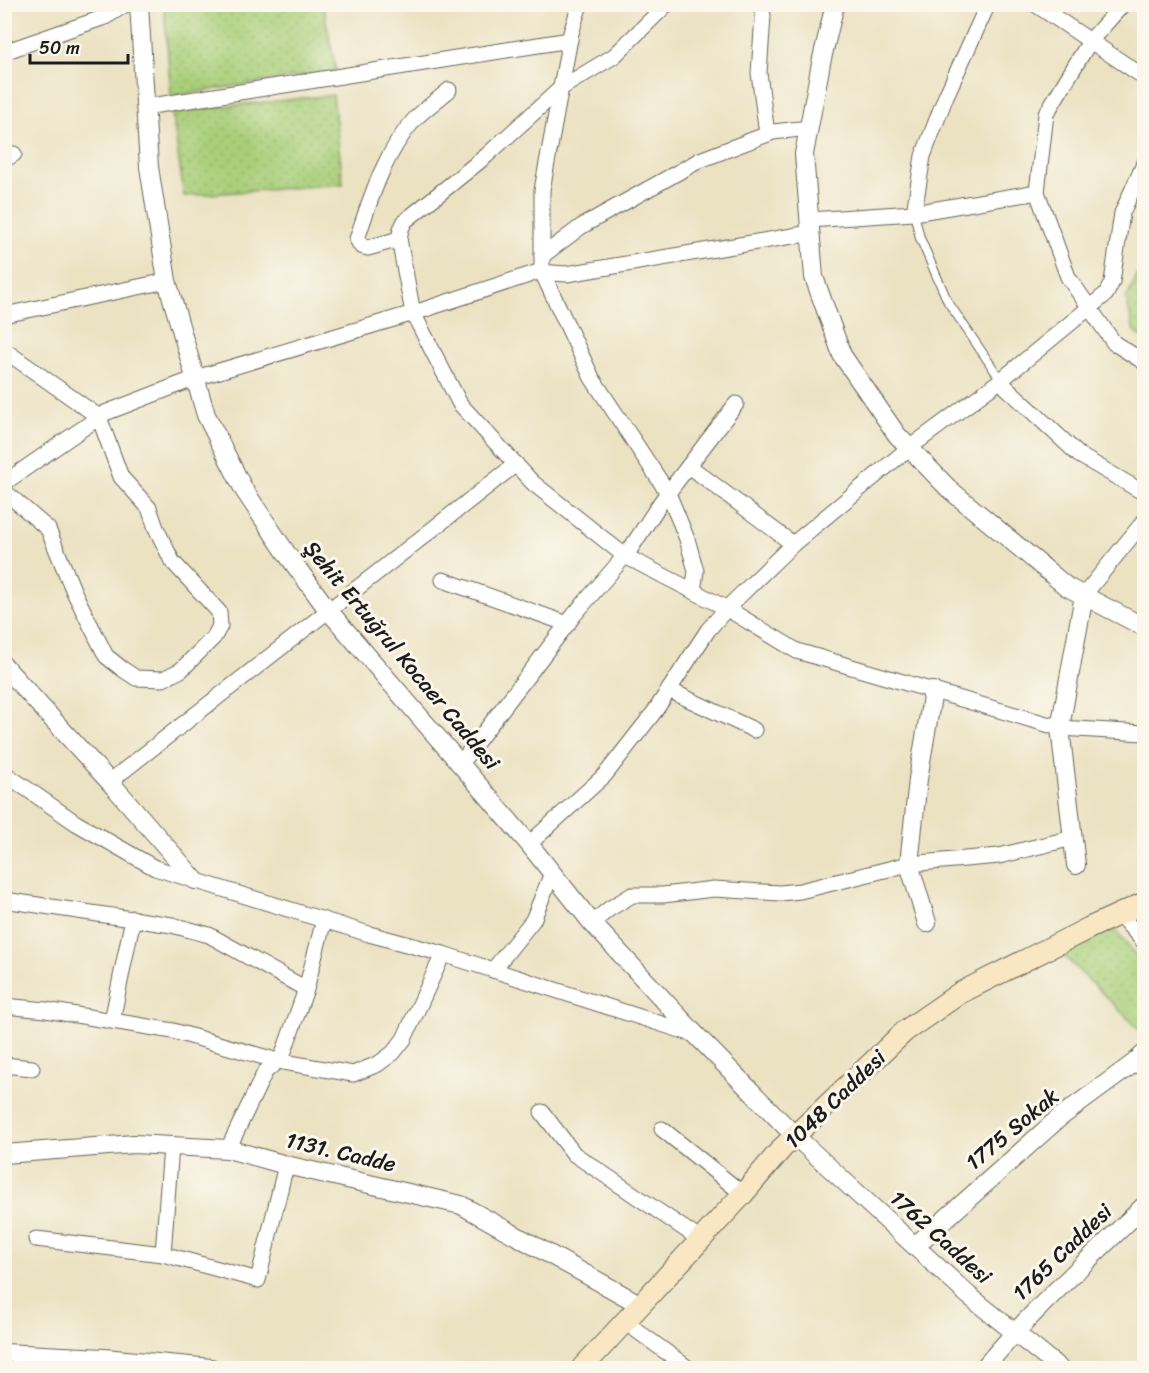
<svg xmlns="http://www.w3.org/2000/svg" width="1149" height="1373" font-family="Sriracha,sans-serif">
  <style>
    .park { fill: url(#park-dots); stroke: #62764a; stroke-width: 1.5 }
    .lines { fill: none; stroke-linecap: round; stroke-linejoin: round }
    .service-casing { stroke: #646156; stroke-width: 10 }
    .minor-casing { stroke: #646156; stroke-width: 17 }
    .tertiary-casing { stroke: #646156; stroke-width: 20 }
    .secondary-casing { stroke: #646156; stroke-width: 23 }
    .service { stroke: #fff; stroke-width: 8 }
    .minor { stroke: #fff; stroke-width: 15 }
    .tertiary { stroke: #fff; stroke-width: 18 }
    .secondary { stroke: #f9e7c3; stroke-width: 21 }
    .labels { text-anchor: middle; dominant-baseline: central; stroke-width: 6; stroke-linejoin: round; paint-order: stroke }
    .street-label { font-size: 22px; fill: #1c1c1c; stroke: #fbf7ec }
  </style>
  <defs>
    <pattern id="park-dots" width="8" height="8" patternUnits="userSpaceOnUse" patternTransform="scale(1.5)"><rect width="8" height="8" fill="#a9cf79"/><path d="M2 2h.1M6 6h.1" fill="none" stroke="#91b168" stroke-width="1.8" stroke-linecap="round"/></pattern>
  </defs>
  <rect width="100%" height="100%" fill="#fbf7ec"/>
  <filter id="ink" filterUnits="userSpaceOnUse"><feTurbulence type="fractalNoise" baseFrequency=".0167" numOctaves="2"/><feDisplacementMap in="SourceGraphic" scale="12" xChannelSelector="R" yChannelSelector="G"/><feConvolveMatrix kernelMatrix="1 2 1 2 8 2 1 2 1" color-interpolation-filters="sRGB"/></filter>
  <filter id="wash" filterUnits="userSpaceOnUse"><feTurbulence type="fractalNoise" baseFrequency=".008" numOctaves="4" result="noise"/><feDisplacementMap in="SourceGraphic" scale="24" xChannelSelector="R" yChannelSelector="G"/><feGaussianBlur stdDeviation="1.35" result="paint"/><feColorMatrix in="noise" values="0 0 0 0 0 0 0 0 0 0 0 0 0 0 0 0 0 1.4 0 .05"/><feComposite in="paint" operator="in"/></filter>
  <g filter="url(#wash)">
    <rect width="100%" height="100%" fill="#ebe2c2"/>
    <!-- park -->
    <g class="park">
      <path d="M164 5H323L336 71 171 96Z"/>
      <path d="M333 95 343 184 184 196 172 112Z"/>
      <path d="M1144 273V339L1134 331 1126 299 1137 276Z"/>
      <path d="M1113 927 1144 964V1034L1062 954Z"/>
    </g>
  </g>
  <g filter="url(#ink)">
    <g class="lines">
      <defs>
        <path id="service" d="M914 213 920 238 948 302 1001 380"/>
        <g id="minor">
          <path d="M580 4 571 33 542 190V272L592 378 668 493 687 539 696 571 693 591"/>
          <path d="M667 4 614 56 561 88 486 156 405 221 401 229 399 239 413 313 460 404 533 483 625 556 726 608 797 651 1060 728 1144 733"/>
          <path d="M761 4 763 16 759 73 767 134"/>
          <path d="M1035 4 1144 77"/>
          <path d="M1123 4 1090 41 1046 114 1037 192 1068 277 1114 343 1144 362"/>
          <path d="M4 52 105 17 126 4"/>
          <path d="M145 107 570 40"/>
          <path d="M4 160 14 154"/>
          <path d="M914 213 923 156 946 96 988 4"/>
          <path d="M809 220 914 213 1037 192"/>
          <path d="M399 239 368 248 361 246 357 239C371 197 384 154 414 120 424 109 438 100 449 90"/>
          <path d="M542 256 582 226 700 160 773 132 809 128"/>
          <path d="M4 315 167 281"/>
          <path d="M4 350 99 417 121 477 149 508 156 528 172 561 219 612 220 626 214 637 181 670 163 679 136 678 121 668 106 656 74 592 48 529 4 491"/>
          <path d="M1001 380 1006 387 1079 455 1144 493"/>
          <path d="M689 466 793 544"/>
          <path d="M4 483 105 413 196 378 417 312 538 272 567 274 810 233"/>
          <path d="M443 580 568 624"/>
          <path d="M1084 595 1144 521"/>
          <path d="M669 690 754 730"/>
          <path d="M460 764 574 615 629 551 661 502 736 404"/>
          <path d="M4 773 76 823 155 868 369 934 443 954 696 1035"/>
          <path d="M109 782 516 464"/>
          <path d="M529 844 605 775 655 711 708 630 728 607 793 544 909 448 1001 380 1106 294 1112 282 1122 213 1144 164"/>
          <path d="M4 900 172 925 209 935 306 989"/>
          <path d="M1119 914 1144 942"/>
          <path d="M592 923 609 909 632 895H663L714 889 780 893 800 891 909 864 999 856 1073 838"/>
          <path d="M493 970 533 920 552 873"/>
          <path d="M4 1006 46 1010 173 1031 278 1061 353 1074 378 1064 393 1053 404 1039 443 954"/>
          <path d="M112 1021 133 918"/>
          <path d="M4 1065 32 1068"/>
          <path d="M542 1112 574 1154 701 1240"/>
          <path d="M662 1129 743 1194"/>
          <path d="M228 1149 265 1072 282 1057 306 989 324 920"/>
          <path d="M36 1239 163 1254 258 1280 286 1165"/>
          <path d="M163 1254 171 1146"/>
          <path d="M625 1322 688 1368"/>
        </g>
        <g id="tertiary">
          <path d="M139 4 149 167 167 281 206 415 244 490 289 557 328 610 529 844 592 923 696 1035 795 1136 968 1295 1059 1368"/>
          <path d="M835 4 821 63 804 154 814 277 842 355 897 435 949 489 1067 587 1144 627"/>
          <path d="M4 666 117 790 195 880"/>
          <path d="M1076 865 1060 728 1084 595"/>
          <path d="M927 923 909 864 918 779 933 691"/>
          <path d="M4 1154 134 1144 228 1149 286 1165 461 1205 641 1305"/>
          <path d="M915 1246 1059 1118 1134 1063 1144 1054"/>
          <path d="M4 1353 104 1358 211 1368"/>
          <path d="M984 1368C1033 1309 1090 1259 1144 1206"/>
        </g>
        <path id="secondary" d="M582 1368 743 1194 784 1146 905 1031 960 993 1089 928 1144 903"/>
      </defs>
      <!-- service casing -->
      <use href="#service" class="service-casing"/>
      <!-- minor casing -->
      <use href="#minor" class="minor-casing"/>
      <!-- tertiary casing -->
      <use href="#tertiary" class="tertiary-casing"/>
      <!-- secondary casing -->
      <use href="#secondary" class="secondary-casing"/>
      <!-- service -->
      <use href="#service" class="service"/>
      <!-- minor -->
      <use href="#minor" class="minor"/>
      <!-- tertiary -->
      <use href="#tertiary" class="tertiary"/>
      <!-- secondary -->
      <use href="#secondary" class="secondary"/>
    </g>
  </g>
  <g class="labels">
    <!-- street labels -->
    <g class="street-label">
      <text transform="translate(402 655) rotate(50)">Şehit Ertuğrul Kocaer Caddesi</text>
      <text transform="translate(835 1099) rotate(-44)">1048 Caddesi</text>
      <text transform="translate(1012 1129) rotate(-40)">1775 Sokak</text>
      <text transform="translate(341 1152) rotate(13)">1131. Cadde</text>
      <text transform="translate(941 1237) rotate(42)">1762 Caddesi</text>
      <text transform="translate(1062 1252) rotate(-44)">1765 Caddesi</text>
    </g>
  </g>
  <!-- margin -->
  <rect width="1149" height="1373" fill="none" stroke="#fbf7ec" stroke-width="24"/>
  <!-- scale -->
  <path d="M30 54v9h98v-9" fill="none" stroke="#1c1c1c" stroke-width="3"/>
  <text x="39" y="54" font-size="18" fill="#1c1c1c" stroke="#fbf7ec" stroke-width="4.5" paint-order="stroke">50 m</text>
</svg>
